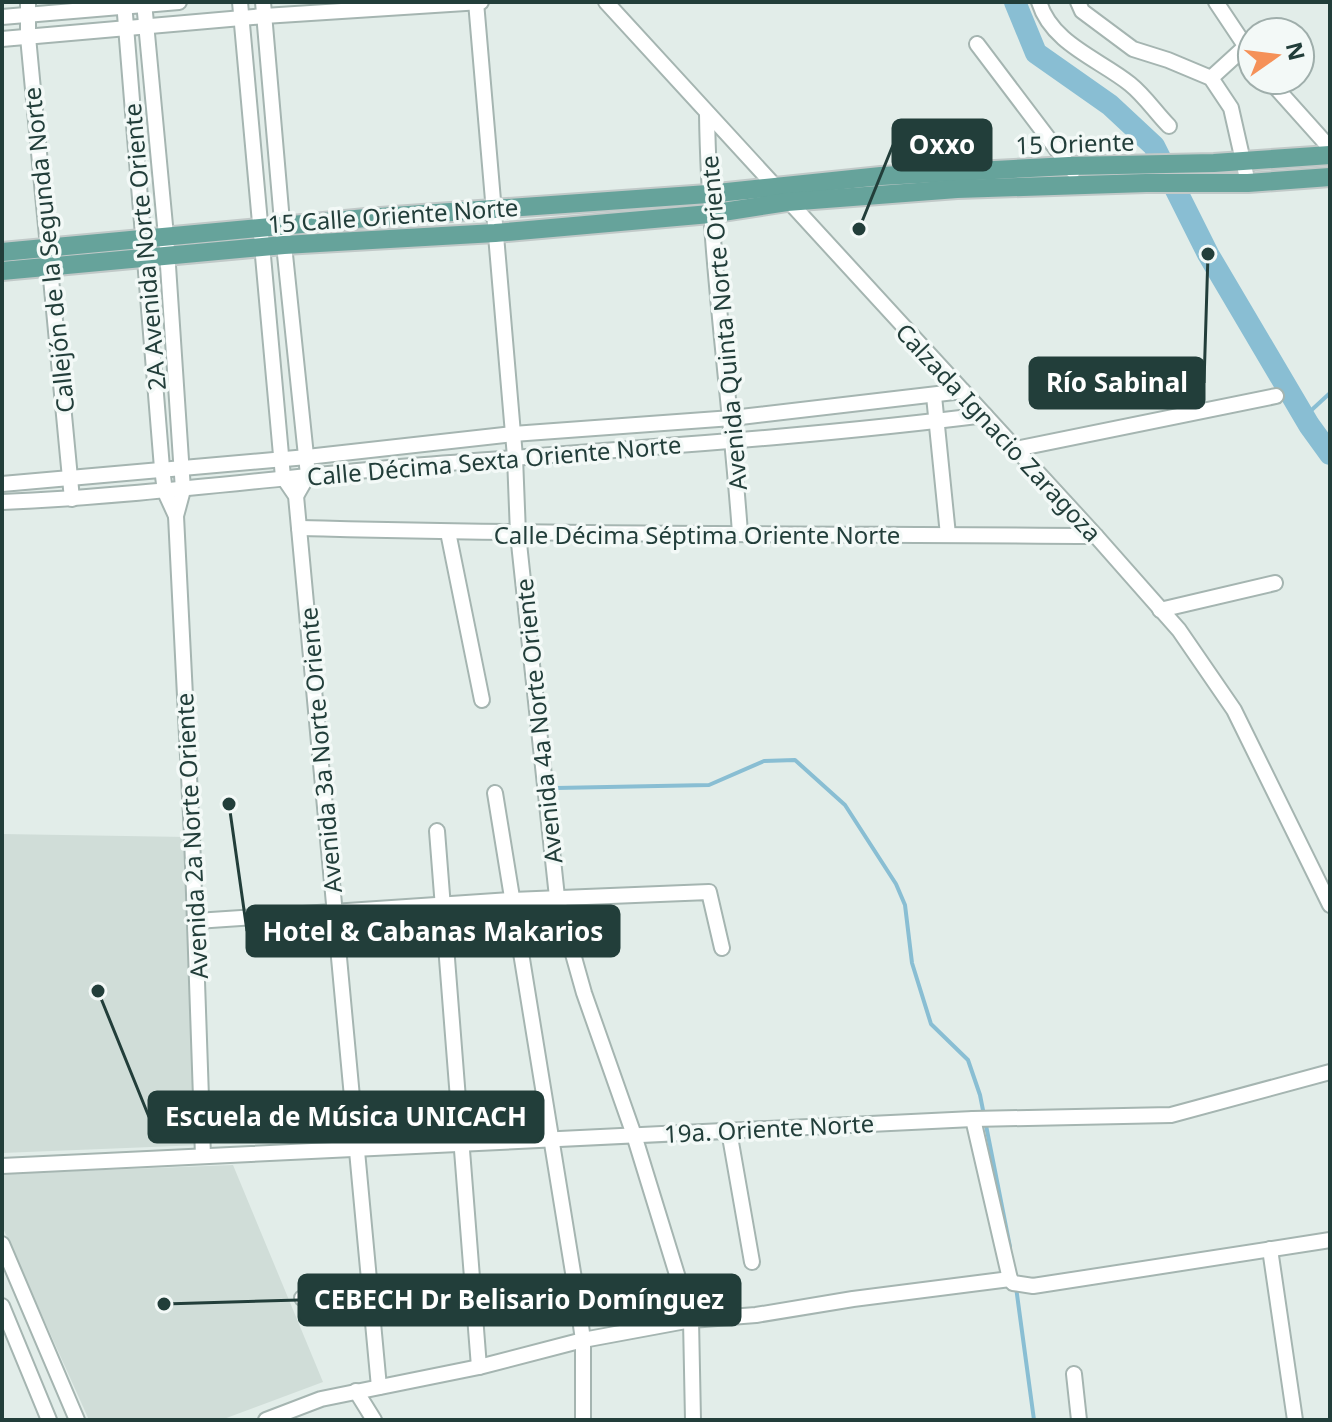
<svg xmlns="http://www.w3.org/2000/svg" width="1332" height="1422" font-family="'Noto Sans',sans-serif">
  <style>
    .built { fill: #d0ddd8 }
    .lines { fill: none; stroke-linecap: round; stroke-linejoin: round }
    .stream { stroke: #89bed3; stroke-width: 4 }
    .river { stroke: #89bed3; stroke-width: 22 }
    .minor-casing { stroke: #a5b5b1; stroke-width: 18 }
    .major-casing { stroke: #c1c9c8; stroke-width: 22 }
    .minor { stroke: #fff; stroke-width: 14 }
    .major { stroke: #66a39b; stroke-width: 18 }
    .labels { text-anchor: middle; dominant-baseline: central; stroke-width: 7; stroke-linejoin: round; paint-order: stroke }
    .street-label { font-size: 24px; fill: #223e3a; stroke: #f3f9f7 }
    .leader { fill: none; stroke: #223e3a; stroke-width: 3 }
    .callout-dot { fill: #223e3a; stroke: #f3f9f7; stroke-width: 3 }
    .callout { fill: #223e3a; stroke: #223e3a; stroke-width: 3 }
    .callout-label { font-size: 26px; text-anchor: middle; font-weight: bold; fill: #fff }
  </style>
  <rect width="100%" height="100%" fill="#e2ede9"/>
  <!-- built -->
  <g class="built">
    <path d="M2 834 187 837 201 1145 2 1153Z"/>
    <path d="M233 1165 323 1382 221 1420H89L2 1226V1174Z"/>
  </g>
  <g class="lines">
    <!-- stream -->
    <g class="stream">
      <path d="M1304 417 1330 393"/>
      <path d="M556 788 709 785 764 761 795 760 845 805 896 884 905 905 912 963 931 1024 968 1060 980 1095 1010 1247"/>
      <path d="M1016 1287 1034 1420"/>
    </g>
    <!-- river -->
    <path class="river" d="M1015 2 1036 53 1110 105 1154 146 1208 254 1309 425 1330 454"/>
    <defs>
      <g id="minor">
        <path d="M28 2V37L72 499"/>
        <path d="M124 2 162 468 165 492 176 516"/>
        <path d="M144 2 166 236 183 490 176 516 192 836 203 1156"/>
        <path d="M240 2 283 477 296 496 379 1387"/>
        <path d="M263 2 284 245 308 475 296 496"/>
        <path d="M476 2 515 457 518 534 557 897 584 993 634 1135 691 1320 693 1420"/>
        <path d="M606 2 1096 536 1179 630 1234 710 1330 905"/>
        <path d="M1039 2C1052 44 1099 59 1130 84 1145 96 1156 113 1169 126"/>
        <path d="M1078 2 1082 11 1133 49 1168 60 1211 78 1231 108 1248 183"/>
        <path d="M1216 2 1252 56"/>
        <path d="M2 17 179 2"/>
        <path d="M2 39 264 16 481 2"/>
        <path d="M977 44 1073 171"/>
        <path d="M1211 78 1245 47"/>
        <path d="M1269 80 1330 148"/>
        <path d="M707 114C709 254 730 393 740 533"/>
        <path d="M934 396 948 535"/>
        <path d="M1016 449 1276 396"/>
        <path d="M2 484 307 457 513 434 732 418 963 391"/>
        <path d="M2 502C139 496 275 478 412 466 603 450 795 439 985 415"/>
        <path d="M299 528C564 535 830 534 1096 536"/>
        <path d="M448 532 482 700"/>
        <path d="M1160 610 1275 583"/>
        <path d="M495 793 577 1297 583 1340V1420"/>
        <path d="M437 831 479 1367"/>
        <path d="M196 921 512 900 709 892 722 948"/>
        <path d="M973 1119 1010 1279"/>
        <path d="M729 1131 752 1262"/>
        <path d="M2 1166 973 1119 1171 1115 1330 1072"/>
        <path d="M2 1244 77 1420"/>
        <path d="M1270 1249 1295 1420"/>
        <path d="M1010 1279 1013 1283 1033 1286 1330 1240"/>
        <path d="M302 1298 577 1297"/>
        <path d="M2 1306 49 1420"/>
        <path d="M1074 1374 1079 1420"/>
        <path d="M356 1391 374 1420"/>
        <path d="M266 1420 321 1399 479 1367 583 1340 691 1320 756 1315 853 1299 1010 1279"/>
      </g>
      <g id="major">
        <path d="M2 252 366 218 708 194 881 176 1069 166 1214 163 1330 155"/>
        <path d="M2 271 284 245 495 233 710 214 787 202 957 189 1146 183H1248L1330 177"/>
      </g>
    </defs>
    <!-- minor casing -->
    <use href="#minor" class="minor-casing"/>
    <!-- major casing -->
    <use href="#major" class="major-casing"/>
    <!-- minor -->
    <use href="#minor" class="minor"/>
    <!-- major -->
    <use href="#major" class="major"/>
  </g>
  <g class="labels">
    <!-- street labels -->
    <g class="street-label">
      <text transform="translate(1075 143) rotate(-2)">15 Oriente</text>
      <text transform="translate(393 215) rotate(-4)">15 Calle Oriente Norte</text>
      <text transform="translate(144 247) rotate(-95)">2A Avenida Norte Oriente</text>
      <text transform="translate(48 250) rotate(-96)">Callejón de la Segunda Norte</text>
      <text transform="translate(723 323) rotate(-95)">Avenida Quinta Norte Oriente</text>
      <text transform="translate(999 432) rotate(47)">Calzada Ignacio Zaragoza</text>
      <text transform="translate(494 460) rotate(-5)">Calle Décima Sexta Oriente Norte</text>
      <text x="697" y="534">Calle Décima Séptima Oriente Norte</text>
      <text transform="translate(538 721) rotate(-96)">Avenida 4a Norte Oriente</text>
      <text transform="translate(320 750) rotate(-95)">Avenida 3a Norte Oriente</text>
      <text transform="translate(191 836) rotate(-93)">Avenida 2a Norte Oriente</text>
      <text transform="translate(769 1128) rotate(-3)">19a. Oriente Norte</text>
    </g>
  </g>
  <!-- callouts -->
  <path class="leader" d="M859 229L893 145M1208 254L1204 383M229 804L247 931M98 991L149 1117M164 1304L299 1300"/>
  <g class="callout-dot">
    <circle cx="859" cy="229" r="8"/>
    <circle cx="1208" cy="254" r="8"/>
    <circle cx="229" cy="804" r="8"/>
    <circle cx="98" cy="991" r="8"/>
    <circle cx="164" cy="1304" r="8"/>
  </g>
  <g class="callout">
    <rect x="893" y="120" width="98" height="50" rx="8"/>
    <rect x="1030" y="358" width="174" height="50" rx="8"/>
    <rect x="247" y="906" width="372" height="50" rx="8"/>
    <rect x="149" y="1092" width="394" height="50" rx="8"/>
    <rect x="299" y="1275" width="441" height="50" rx="8"/>
  </g>
  <g class="callout-label">
    <text x="942" y="154">Oxxo</text>
    <text x="1117" y="392">Río Sabinal</text>
    <text x="433" y="941">Hotel &amp; Cabanas Makarios</text>
    <text x="346" y="1126">Escuela de Música UNICACH</text>
    <text x="519" y="1309">CEBECH Dr Belisario Domínguez</text>
  </g>
  <!-- border -->
  <rect width="1332" height="1422" fill="none" stroke="#223e3a" stroke-width="8"/>
  <!-- north arrow -->
  <g transform="translate(1276 56) rotate(76)"><circle r="38" fill="#f3f9f7" stroke="#9faeab" stroke-width="2"/>
  <path d="M0-6L14 30L0 20L-14 30Z" fill="#f59158"/>
  <text y="-12" font-size="22" font-weight="bold" text-anchor="middle" fill="#223e3a">N</text>
  </g>
</svg>
